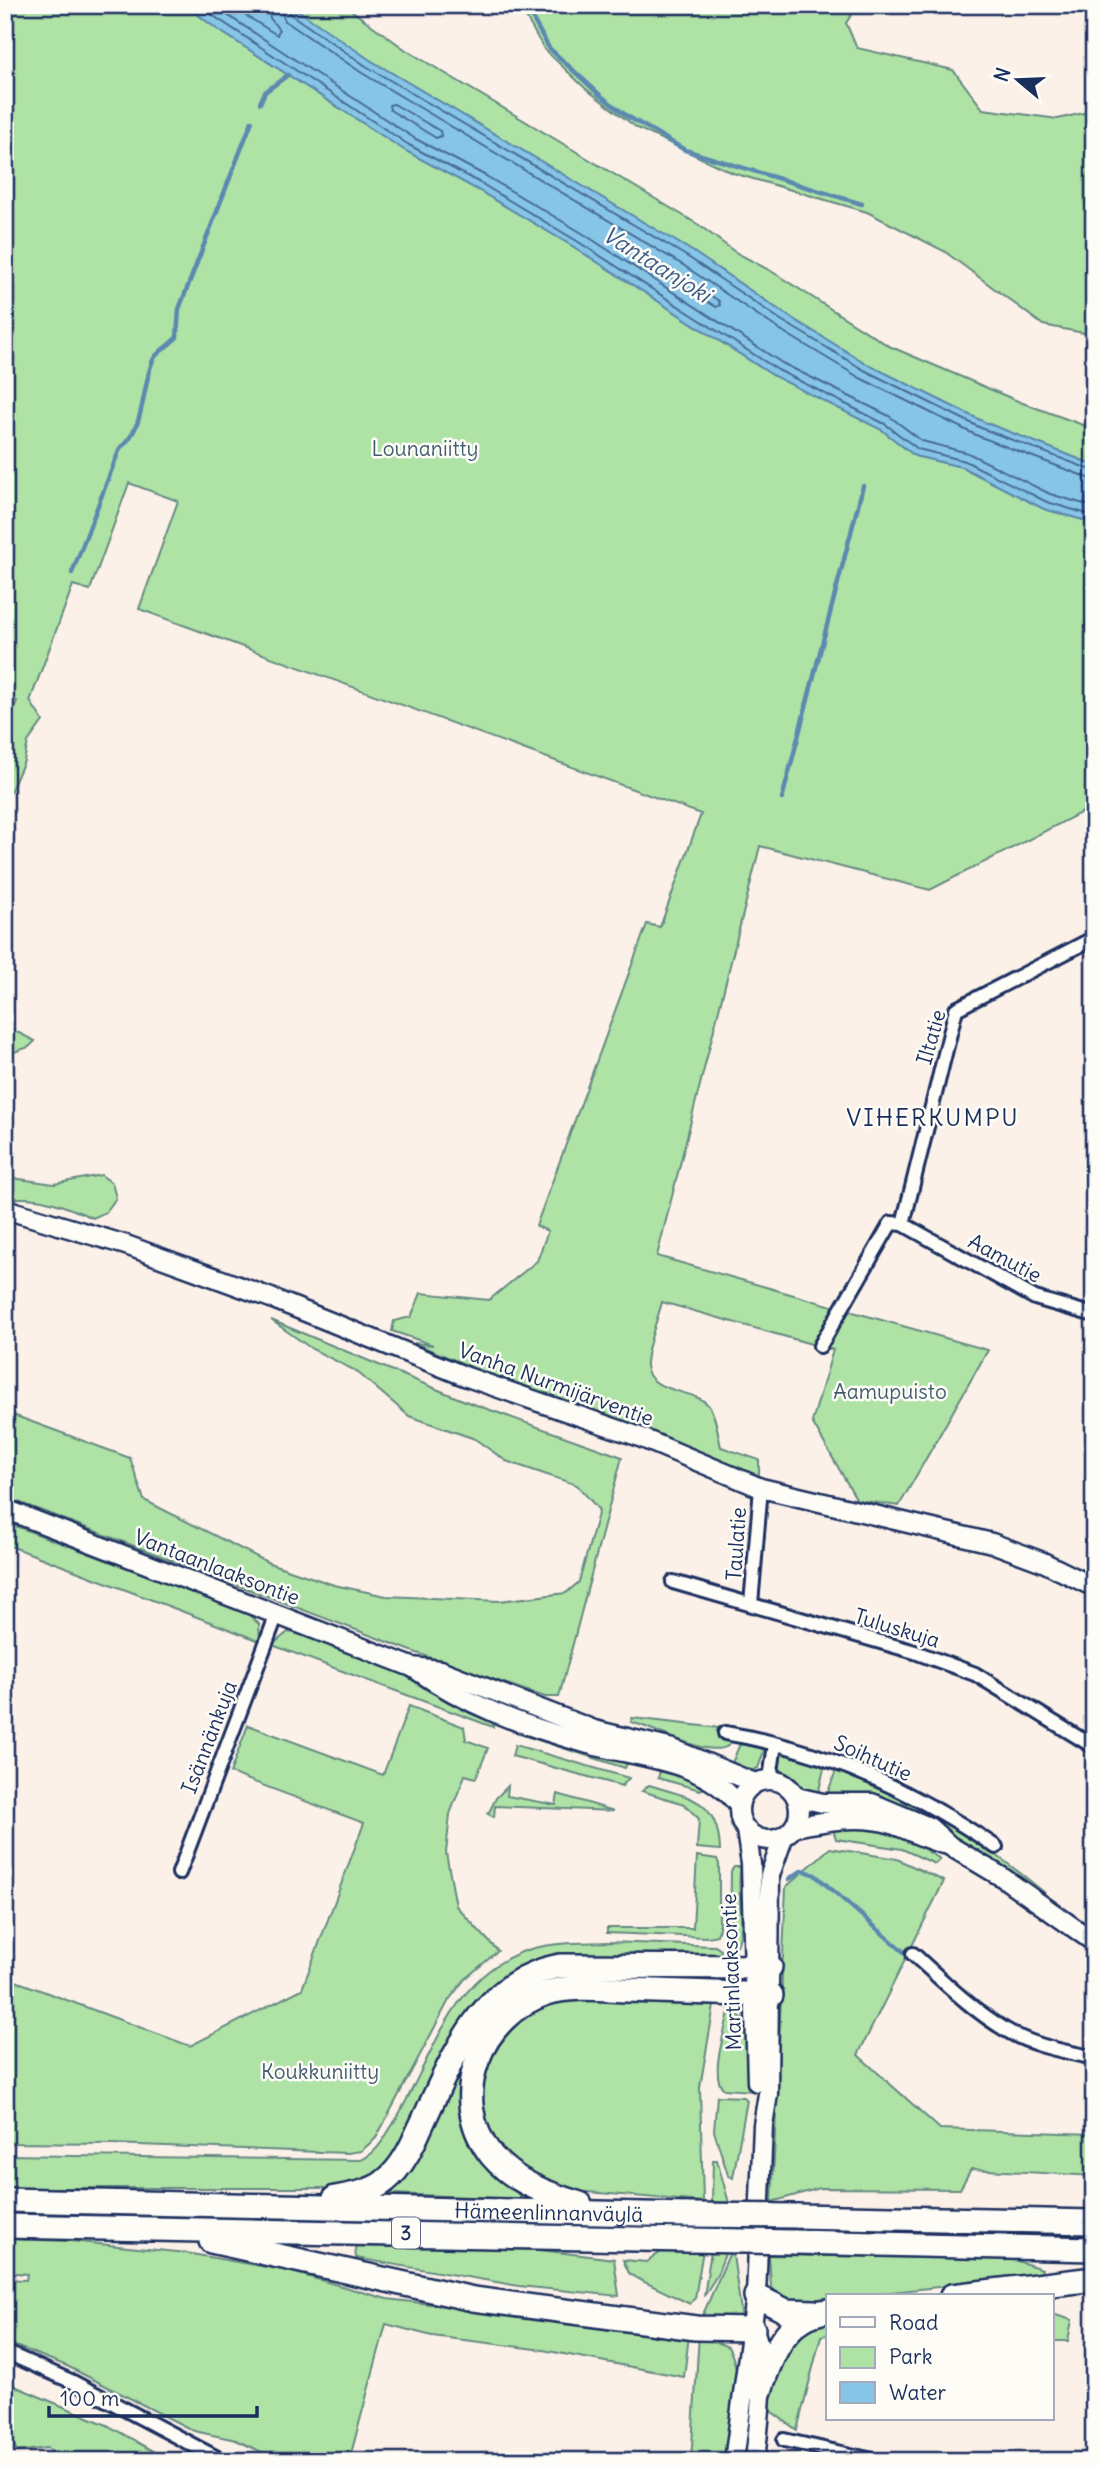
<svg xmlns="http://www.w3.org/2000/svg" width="1099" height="2466" font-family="Delius,sans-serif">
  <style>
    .green { fill: #afe3a5; stroke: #658982; stroke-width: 2 }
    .water { fill: #87c5e7; stroke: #5c89b0; stroke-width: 2 }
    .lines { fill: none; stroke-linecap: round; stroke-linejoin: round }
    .shore { stroke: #466b95; stroke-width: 2 }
    .stream { stroke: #5c89b0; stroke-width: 4.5 }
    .street-casing { stroke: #1b2f5e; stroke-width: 18 }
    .secondary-casing { stroke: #1b2f5e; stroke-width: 23 }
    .highway-casing { stroke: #1b2f5e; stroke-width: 28 }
    .street { stroke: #fdfcf7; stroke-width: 12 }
    .secondary { stroke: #fdfcf7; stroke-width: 18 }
    .highway { stroke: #fdfcf7; stroke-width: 23 }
    .highway-bridge-casing { stroke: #1b2f5e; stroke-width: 28; stroke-linecap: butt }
    .highway-bridge { stroke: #fdfcf7; stroke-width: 23 }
    .labels { text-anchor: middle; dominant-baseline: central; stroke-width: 5; stroke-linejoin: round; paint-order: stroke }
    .shield { fill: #fdfcf7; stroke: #5f6c8c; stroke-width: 2 }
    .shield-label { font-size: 19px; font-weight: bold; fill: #1b2f5e }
    .park-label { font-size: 21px; fill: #405c70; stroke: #fdfcf7 }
    .street-label { font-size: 21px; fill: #1b2f5e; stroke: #fdfcf7 }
    .water-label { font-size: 23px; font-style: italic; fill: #3b5c87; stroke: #fdfcf7 }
    .quarter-label { font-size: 24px; letter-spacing: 2px; fill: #1b2f5e; stroke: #fdfcf7 }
  </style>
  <rect width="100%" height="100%" fill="#fcf1e8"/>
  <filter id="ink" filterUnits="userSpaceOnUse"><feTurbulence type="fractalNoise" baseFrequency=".0143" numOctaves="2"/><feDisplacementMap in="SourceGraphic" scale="14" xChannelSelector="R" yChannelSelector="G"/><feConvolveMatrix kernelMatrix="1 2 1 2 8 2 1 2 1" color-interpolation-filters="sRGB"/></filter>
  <g filter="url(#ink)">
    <!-- green -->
    <g class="green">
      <path d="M5 5H185L217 29 406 151 478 190 574 247 774 376 882 430 915 456 962 467 1044 509 1094 523V806L930 890 760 846 657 1256 836 1307 815 1345 662 1302C658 1318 645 1351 646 1366 649 1394 693 1388 708 1405 716 1414 718 1435 721 1447L759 1460V1476L601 1414 527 1390V1387L499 1379 414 1343 433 1345 392 1331 394 1321 411 1317 421 1293 489 1300 537 1261 548 1231 536 1226 647 924 660 927 701 814 139 609 178 501 129 483 90 590 73 585 30 701 43 721 28 742 24 761 5 804V732L17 701 5 697Z"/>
      <path d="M288 5H344L406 50 699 225 735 252 771 271 889 346 1020 402 1094 429V465L984 422 867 364 785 314 692 251 370 60Z"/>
      <path d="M519 5H858L846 23 857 48 953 70 983 109 1058 119 1083 113 1094 114V335L1043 325 944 251 867 212 733 173 637 128 586 89 544 49Z"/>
      <path d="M5 1026 35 1041 29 1047 5 1055Z"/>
      <path d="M101 1175 112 1183 116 1198 106 1212 93 1218C65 1206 35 1193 5 1200V1177L54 1184Z"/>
      <path d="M846 1310 988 1350 899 1506 857 1500 812 1422 833 1350 824 1347Z"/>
      <path d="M271 1320 465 1401 622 1457 559 1697H545L417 1653 5 1497V1412L130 1458 144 1500 269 1563 334 1585 386 1596 499 1601 566 1593 579 1582 599 1510 577 1485 506 1461 475 1439 409 1416 356 1371 312 1349Z"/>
      <path d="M5 1522 247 1613 259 1624 260 1641 5 1544Z"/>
      <path d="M288 1632 301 1634 386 1666 486 1714 493 1720V1727L272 1645Z"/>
      <path d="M409 1706 464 1727 466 1740 488 1748 476 1778 465 1775 450 1814 446 1853 456 1906 498 1951 465 1979 449 2000 376 2138 361 2151 347 2153 112 2144 5 2143V1977L190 2046 302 1989 364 1823 230 1773 248 1725 383 1775Z"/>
      <path d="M632 1718 719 1728 718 1738 730 1740 729 1745C712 1760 652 1727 631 1722Z"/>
      <path d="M524 1732 628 1761 625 1768 519 1734Z"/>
      <path d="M745 1742 760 1745 764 1751 758 1768 747 1773 730 1768 739 1746Z"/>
      <path d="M515 1745 629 1778 622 1786 512 1756Z"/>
      <path d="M783 1751 825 1764 817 1799 779 1768 778 1753Z"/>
      <path d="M837 1768C915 1796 982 1841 1045 1893L940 1828 829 1798 828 1792Z"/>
      <path d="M660 1771 688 1775 707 1787 700 1790 658 1778Z"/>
      <path d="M649 1785C691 1798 718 1799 720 1850L697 1848 699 1819 684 1804 642 1791Z"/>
      <path d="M508 1786 507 1796 556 1805 558 1794 614 1811 495 1806 494 1817 488 1814 496 1798Z"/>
      <path d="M832 1826 881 1828 914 1843 940 1859 935 1864 902 1849 836 1839Z"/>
      <path d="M830 1848 897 1859 944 1881 858 2055 940 2129 1094 2134V2176L971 2169 960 2189 820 2188 772 2202 786 1887Z"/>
      <path d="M697 1856 717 1859 719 1864V1928L717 1935 708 1937 607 1933V1928H693Z"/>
      <path d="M734 1867H741C734 1893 752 1934 730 1955L731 1871Z"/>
      <path d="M608 1942 715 1946 721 1950 720 1959 497 1984 479 1998 461 2022 406 2138 382 2172 347 2188H5V2155L361 2160C378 2153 385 2136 395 2121 433 2058 452 1970 534 1948 558 1942 583 1943 608 1942Z"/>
      <path d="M550 1975 717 1976V1984L539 1989 464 2087 525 2193 524 2199 392 2194 479 2022Z"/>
      <path d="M570 1998 714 2006 700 2087 703 2202 564 2190 511 2162 494 2145 484 2121 478 2096 491 2045 527 2010Z"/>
      <path d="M730 2007C758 2027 753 2059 753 2091L724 2089C708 2076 727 2026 730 2007Z"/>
      <path d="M717 2096 744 2097 747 2100 733 2178 728 2175 714 2131Z"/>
      <path d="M713 2160H717L729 2203 712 2202Z"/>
      <path d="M5 2239 70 2241 186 2253 288 2271 387 2299 689 2335 684 2377 543 2350 432 2336 386 2324 349 2461H281L236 2440 194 2431 67 2366 5 2342V2279L26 2280 27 2274 5 2272Z"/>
      <path d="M355 2246 523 2248 614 2259 619 2296 519 2286 356 2258Z"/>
      <path d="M732 2248 742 2318 701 2319Z"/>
      <path d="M676 2249 703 2250 695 2298 690 2304 636 2278 629 2273 623 2260 647 2262 661 2252Z"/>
      <path d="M711 2251H726L717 2275 704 2296Z"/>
      <path d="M769 2255 1011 2259 1042 2269 1040 2276 808 2301 787 2300 771 2288Z"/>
      <path d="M1052 2314 1072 2320 1068 2341H1052Z"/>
      <path d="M828 2319V2335L821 2336 797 2430 768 2409C773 2373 787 2328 828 2319Z"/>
      <path d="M699 2334 728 2347C747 2378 731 2427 723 2461H691Z"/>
      <path d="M5 2382 107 2425 170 2461H53L52 2451 47 2448 17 2452 5 2423Z"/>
    </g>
    <!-- water -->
    <path class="water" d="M185 5H288L296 9 370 60 692 251 785 314 867 364 984 422 1094 465V523L1044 509 962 467 915 456 882 430 774 376 574 247 478 190 406 151 217 29Z"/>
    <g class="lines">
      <!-- shore -->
      <g class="shore">
        <path d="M197 5 409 145 482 184 577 241 778 370 885 424 918 449 965 461 1047 502 1094 516"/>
        <path d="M212 5 414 138 486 176 582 233 782 363 889 416 922 441 968 453 1050 494 1094 507"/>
        <path d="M229 5 277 35 279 30 270 18 268 5"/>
        <path d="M279 5 285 21 362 73 683 265 777 328 860 378 978 436 1094 480"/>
        <path d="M287 5 290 14 366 66 688 257 781 320 864 370 981 428 1094 471"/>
        <path d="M394 104 440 131 441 136 436 138 390 110 389 105Z"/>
        <path d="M668 271 678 274 719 301 720 305 716 307 668 276Z"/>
      </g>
      <!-- stream -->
      <g class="stream">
        <path d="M525 5 549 48 600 95 627 116 685 150 862 204"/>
        <path d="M260 103 265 92 288 75"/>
        <path d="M72 573 120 448C146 428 141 389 153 360 157 352 170 345 177 337L179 309 252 121"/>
        <path d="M782 799 863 486"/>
        <path d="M789 1879 803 1870 815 1875 912 1959"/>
      </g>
      <defs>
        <g id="street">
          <path d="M903 1224 956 1009 1094 938"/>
          <path d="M820 1346 891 1223 903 1224 1035 1298 1094 1315"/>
          <path d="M673 1582 915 1652 975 1674 1094 1747"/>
          <path d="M751 1604 761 1488"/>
          <path d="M725 1733C823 1749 913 1790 996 1847"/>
          <path d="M770 1779 775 1744"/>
          <path d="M179 1873 277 1614"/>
          <path d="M913 1954C943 1981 972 2010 1006 2030 1032 2046 1064 2051 1094 2058"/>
          <path d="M5 2352 73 2382 223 2461"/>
          <path d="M784 2440 877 2461"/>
        </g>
        <g id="secondary">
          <path d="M5 1209 126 1245 271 1298 467 1377 637 1436 761 1488 992 1543 1043 1562 1094 1587"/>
          <path d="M5 1509 412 1667 440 1670 594 1730 673 1749 755 1783"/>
          <path d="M415 1669C466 1705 524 1726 585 1743 636 1758 705 1759 739 1806"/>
          <circle cx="769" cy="1810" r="30"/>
          <path d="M796 1797 823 1803H872L929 1827 950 1846 1002 1877 1094 1942"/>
          <path d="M794 1827C827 1821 859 1814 892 1824 909 1830 925 1839 943 1844"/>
          <path d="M746 1830 751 1864 757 2082"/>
          <path d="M753 2329C769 2356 758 2428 755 2461"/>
          <path d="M734 2461 756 2296 763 2125 768 2094 770 1875 783 1838"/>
        </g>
        <g id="highway">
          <path d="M335 2198C351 2195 372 2192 385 2181 402 2168 412 2146 420 2128 452 2061 478 1981 560 1966L770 1967"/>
          <path id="s1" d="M5 2200 688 2215"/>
          <path d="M580 2204C548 2194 514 2182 492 2156 445 2098 481 2014 547 1993 572 1985 602 1989 627 1990 675 1992 723 1993 771 1995"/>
          <path d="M796 2216 1094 2222"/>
          <path d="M5 2226 688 2240"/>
          <path d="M211 2241 473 2299 696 2328 753 2329"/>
          <path d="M794 2242 1094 2249"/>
          <path d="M756 2296 786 2311 814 2312"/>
          <path d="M952 2296 1094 2279"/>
          <path d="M760 2391C771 2356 786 2315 828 2311"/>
        </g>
      </defs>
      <!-- street casing -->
      <use href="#street" class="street-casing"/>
      <!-- secondary casing -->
      <use href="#secondary" class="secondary-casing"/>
      <!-- highway casing -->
      <use href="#highway" class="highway-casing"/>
      <!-- street -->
      <use href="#street" class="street"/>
      <!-- secondary -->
      <use href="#secondary" class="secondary"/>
      <!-- highway -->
      <use href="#highway" class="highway"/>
      <defs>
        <g id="highway-bridge">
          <path d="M688 2215 796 2216"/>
          <path d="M688 2240 794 2242"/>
        </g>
      </defs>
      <!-- highway-bridge casing -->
      <use href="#highway-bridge" class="highway-bridge-casing"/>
      <!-- highway-bridge -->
      <use href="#highway-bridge" class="highway-bridge"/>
    </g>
  </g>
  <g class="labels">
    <!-- shield labels -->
    <rect class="shield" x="392" y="2217.5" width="28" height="31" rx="5"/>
    <g class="shield-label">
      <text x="406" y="2233">3</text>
    </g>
    <!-- park labels -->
    <g class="park-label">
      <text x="425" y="448">Lounaniitty</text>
      <text x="890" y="1391">Aamupuisto</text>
      <text x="320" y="2071">Koukkuniitty</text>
    </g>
    <!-- street labels -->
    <g class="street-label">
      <text transform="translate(931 1037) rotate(-74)">Iltatie</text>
      <text transform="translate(1005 1258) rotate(28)">Aamutie</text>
      <text transform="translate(556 1384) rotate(20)">Vanha Nurmijärventie</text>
      <text transform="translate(736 1544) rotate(-86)">Taulatie</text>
      <text transform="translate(217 1567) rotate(21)">Vantaanlaaksontie</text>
      <text transform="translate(897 1628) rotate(17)">Tuluskuja</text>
      <text transform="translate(209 1737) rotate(-69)">Isännänkuja</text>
      <text transform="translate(873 1758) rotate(24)">Soihtutie</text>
      <text transform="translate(731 1972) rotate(-92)">Martinlaaksontie</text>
      <text stroke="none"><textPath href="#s1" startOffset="544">Hämeenlinnanväylä</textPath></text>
    </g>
    <!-- water labels -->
    <g class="water-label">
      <text transform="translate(657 264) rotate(32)">Vantaanjoki</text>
    </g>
    <!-- quarter labels -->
    <g class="quarter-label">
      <text x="933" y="1117">VIHERKUMPU</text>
    </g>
  </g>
  <!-- margin -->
  <rect width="1099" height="2466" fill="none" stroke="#fdfcf7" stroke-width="28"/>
  <rect x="14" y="14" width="1071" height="2438" fill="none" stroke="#1b2f5e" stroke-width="2.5" filter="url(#ink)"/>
  <!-- legend -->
  <rect x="826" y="2294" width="228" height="126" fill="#fdfcf7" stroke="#a3aaba" stroke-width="2"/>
  <rect x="840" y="2317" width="35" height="10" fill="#fdfcf7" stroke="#a3aaba" stroke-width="2"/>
  <text x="889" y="2330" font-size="21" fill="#1b2f5e">Road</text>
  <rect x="840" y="2347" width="35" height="21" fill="#afe3a5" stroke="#a3aaba" stroke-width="2"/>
  <text x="889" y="2364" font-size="21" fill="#1b2f5e">Park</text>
  <rect x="840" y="2382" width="35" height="21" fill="#87c5e7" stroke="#a3aaba" stroke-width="2"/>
  <text x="889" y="2400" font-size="21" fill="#1b2f5e">Water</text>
  <!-- north arrow -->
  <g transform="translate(1018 80) rotate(289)" stroke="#fdfcf7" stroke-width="5" paint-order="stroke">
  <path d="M0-5L12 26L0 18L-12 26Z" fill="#1b2f5e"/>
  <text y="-10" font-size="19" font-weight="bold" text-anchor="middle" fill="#1b2f5e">N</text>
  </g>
  <!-- scale -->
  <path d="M49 2406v10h208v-10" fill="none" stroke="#1b2f5e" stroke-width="3.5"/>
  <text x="60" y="2406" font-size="21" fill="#1b2f5e" stroke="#fdfcf7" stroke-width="5" paint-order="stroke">100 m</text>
</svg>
